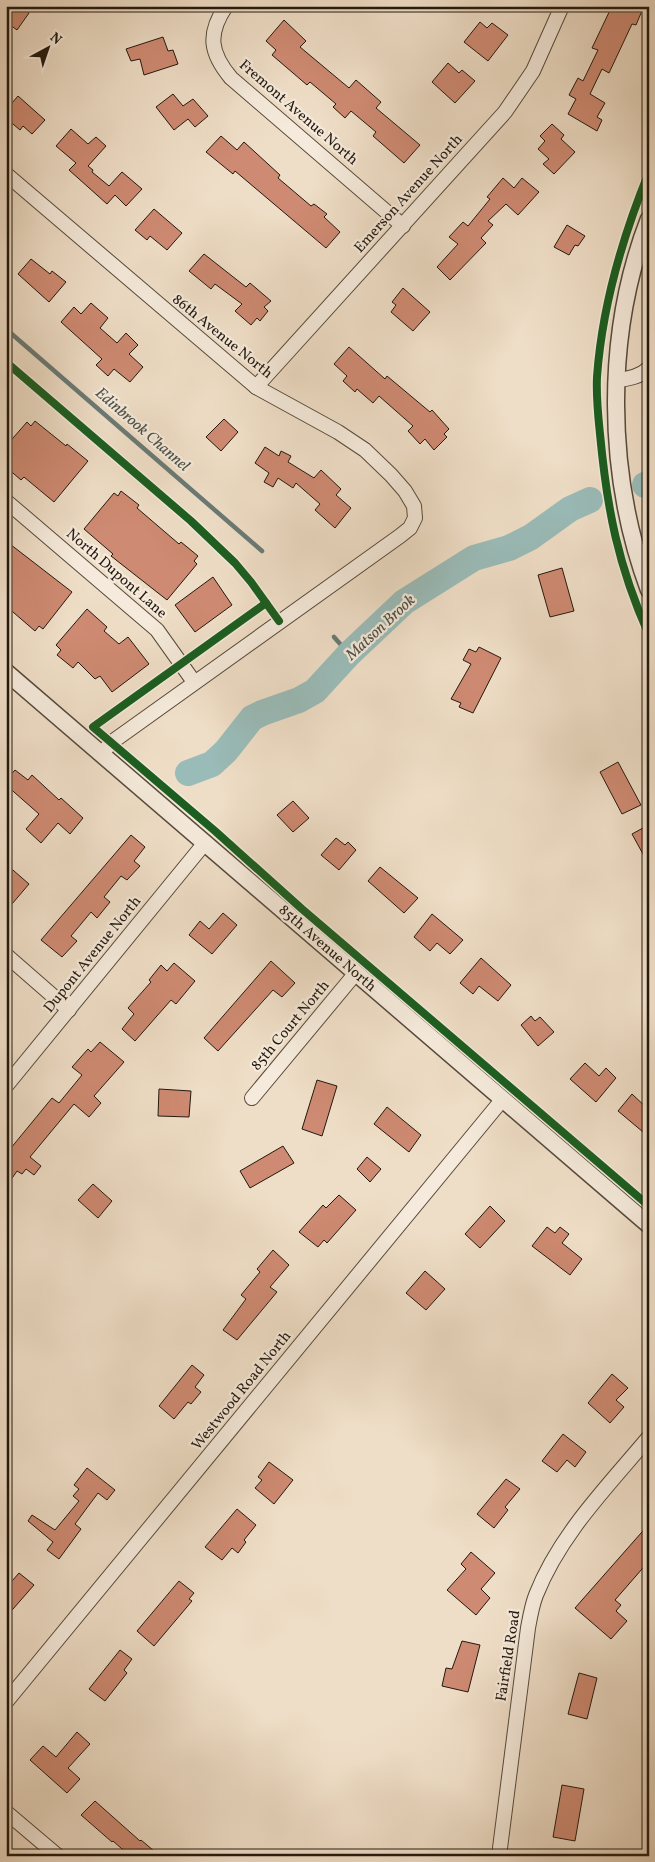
<svg xmlns="http://www.w3.org/2000/svg" width="655" height="1862" font-family="Vollkorn,serif">
  <style>
    .lines { fill: none; stroke-linecap: round; stroke-linejoin: round }
    .stream { stroke: #6a7a75; stroke-width: 4.5 }
    .river { stroke: #9abcb9; stroke-width: 26 }
    .building { fill: #ce8a72; stroke: #23180e }
    .minor-casing { stroke: #564a3c; stroke-width: 16 }
    .tertiary-casing { stroke: #564a3c; stroke-width: 19 }
    .minor { stroke: #f5eadb; stroke-width: 14 }
    .tertiary { stroke: #f5eadb; stroke-width: 16 }
    .cycleway-casing { stroke: #f5eadb; stroke-width: 11 }
    .cycleway { stroke: #1b5e20; stroke-width: 8 }
    .labels { text-anchor: middle; dominant-baseline: central; stroke-width: 4.5; stroke-linejoin: round; paint-order: stroke }
    .street-label { font-size: 15px; fill: #23180e; stroke: #f5eadb }
    .water-label { font-size: 16px; font-style: italic; fill: #4d514a; stroke: #f5eadb }
  </style>
  <rect width="100%" height="100%" fill="#efdec7"/>
  <filter id="stains"><feTurbulence type="fractalNoise" baseFrequency=".004" numOctaves="4"/><feColorMatrix values="0 0 0 0 .2 0 0 0 0 .09 0 0 0 0 .02 0 0 0 .5 -.17"/></filter>
  <radialGradient id="worn" r=".72"><stop offset=".6" stop-color="#630" stop-opacity="0"/><stop offset="1" stop-color="#630" stop-opacity=".3"/></radialGradient>
  <g class="lines">
    <!-- stream -->
    <g class="stream">
      <path d="M6 329 262 551"/>
      <path d="M334 637 349 654"/>
    </g>
    <!-- river -->
    <g class="river">
      <path d="M645 485 649 483"/>
      <path d="M188 773 212 764 226 751 252 718 262 713 299 700 315 691 349 654 404 602 474 558 509 548 531 537 570 509 590 500"/>
    </g>
  </g>
  <!-- building -->
  <g class="building">
    <path d="M6 6H20L29 13 17 30 6 22Z"/>
    <path d="M612 6H644L636 25 632 24 609 73 602 69 590 94 605 103 597 117 602 120 597 131 568 114 576 99 569 95 578 78 583 81 598 50 592 48Z"/>
    <path d="M284 20 306 41 300 47 349 88 356 80 381 102 376 108 420 145 404 163 373 136 376 132 351 111 345 118 333 107 336 104 310 82 307 85 272 55 276 50 266 41Z"/>
    <path d="M480 22 487 28 492 23 508 35 488 61 464 42Z"/>
    <path d="M163 37 168 51 173 50 178 64 144 75 140 59 131 61 126 49Z"/>
    <path d="M448 63 459 73 462 70 475 81 455 103 432 82Z"/>
    <path d="M173 94 183 106 193 99 208 116 195 127 188 119 174 130 156 107Z"/>
    <path d="M18 96 45 120 32 134 23 126 20 130 6 118V110Z"/>
    <path d="M552 124 564 135 561 139 575 152 554 174 543 164 549 159 538 149 545 141 540 136Z"/>
    <path d="M71 129 88 144 96 137 106 146 88 166 93 170 92 172 109 186 122 172 142 189 126 206 115 195 107 204 69 170 76 163 56 146Z"/>
    <path d="M221 136 237 150 244 142 280 175 278 178 311 206 314 204 327 214 324 217 340 232 326 248 235 171 233 174 206 152Z"/>
    <path d="M503 178 514 188 522 178 539 192 518 215 506 204 488 221 493 225 481 238 486 243 450 280 437 267 458 244 449 237 463 222 468 226 490 199 487 197Z"/>
    <path d="M154 209 182 233 167 250 150 236 147 240 135 230Z"/>
    <path d="M567 225 585 236 578 246 575 245 569 255 554 247Z"/>
    <path d="M204 254 246 287 250 283 271 301 264 307 268 311 260 321 257 318 251 325 235 311 242 304 215 284 211 289 189 271Z"/>
    <path d="M31 259 50 274 52 271 66 282 49 302 18 274Z"/>
    <path d="M403 288 430 312 413 331 391 312 396 305 392 302Z"/>
    <path d="M91 303 108 318 100 328 117 343 126 333 138 345 129 354 143 367 130 382 114 369 108 376 96 365 102 359 61 322 74 307 81 314Z"/>
    <path d="M349 347 385 379 387 376 430 412 432 410 449 429 444 434 447 437 434 450 425 439 420 444 408 431 413 426 379 396 373 403 357 389 355 392 343 381 347 376 334 364Z"/>
    <path d="M224 419 238 432 221 451 206 437Z"/>
    <path d="M35 421 66 446 67 444 88 461 54 502 24 477 21 480 6 467V446L27 422 31 426Z"/>
    <path d="M265 447 279 456 281 451 291 456 288 462 314 478 321 470 341 489 336 495 351 508 335 528 315 510 320 504 296 483 293 488 278 478 273 487 264 482 269 473 255 463Z"/>
    <path d="M121 491 139 505 137 508 179 544 181 542 198 556 194 561 197 564 167 600 111 556 113 554 84 529 114 493 118 496Z"/>
    <path d="M6 541 72 592 43 629 39 626 35 631 6 606Z"/>
    <path d="M562 568 574 611 550 617 538 575Z"/>
    <path d="M213 577 232 605 195 632 175 605Z"/>
    <path d="M87 609 107 627 104 631 119 644 128 637 149 664 112 692 100 676 95 679 78 662 73 668 57 655 61 650 56 645Z"/>
    <path d="M479 647 501 658 473 713 459 707 461 703 451 699 471 664 463 660 469 649 476 652Z"/>
    <path d="M618 762 641 805 622 814 600 772Z"/>
    <path d="M15 770 28 780 32 775 59 800 61 798 83 818 70 834 58 823 41 843 26 829 39 814 6 785V780Z"/>
    <path d="M293 801 309 818 293 832 277 815Z"/>
    <path d="M643 828 649 838V865L632 834Z"/>
    <path d="M131 835 145 847 134 861 140 866 127 880 121 876 104 897 110 902 97 918 91 912 71 936 77 941 62 957 41 940Z"/>
    <path d="M336 838 345 845 348 842 356 850 339 870 321 855Z"/>
    <path d="M6 864 29 884 6 911Z"/>
    <path d="M380 867 418 898 404 913 368 881Z"/>
    <path d="M223 913 237 925 212 954 189 935 200 921 209 929Z"/>
    <path d="M432 914 463 940 450 954 437 943 430 951 414 937Z"/>
    <path d="M481 958 511 985 498 1001 479 986 473 994 460 983Z"/>
    <path d="M271 961 295 983 282 997 273 990 218 1051 204 1038Z"/>
    <path d="M174 963 195 981 176 1004 171 1000 135 1041 122 1029 134 1014 128 1008 151 982 149 980 161 965 167 971Z"/>
    <path d="M531 1016 535 1021 540 1017 554 1032 538 1046 521 1025Z"/>
    <path d="M100 1042 124 1062 94 1096 101 1103 89 1117 74 1104 30 1157 41 1166 34 1175 26 1169 22 1174 17 1171 6 1187V1154L52 1098 59 1103 82 1075 72 1067 88 1049 91 1052Z"/>
    <path d="M585 1063 599 1076 606 1068 616 1078 596 1102 570 1079Z"/>
    <path d="M317 1080 337 1086 322 1136 302 1129Z"/>
    <path d="M159 1089 191 1091 189 1117 158 1116Z"/>
    <path d="M632 1094 649 1110V1137L618 1111Z"/>
    <path d="M387 1107 421 1135 409 1152 374 1124Z"/>
    <path d="M283 1146 294 1163 250 1188 240 1171Z"/>
    <path d="M367 1157 381 1169 370 1182 357 1169Z"/>
    <path d="M93 1184 112 1201 98 1218 78 1200Z"/>
    <path d="M339 1195 356 1210 327 1243 324 1240 318 1247 299 1232 323 1205 326 1208Z"/>
    <path d="M490 1206 505 1221 480 1248 465 1234Z"/>
    <path d="M547 1227 555 1233 560 1227 569 1234 562 1243 582 1259 570 1275 532 1246Z"/>
    <path d="M273 1250 289 1265 270 1287 277 1292 237 1340 223 1330 246 1299 241 1295 260 1272 257 1269Z"/>
    <path d="M425 1271 445 1289 426 1310 406 1293Z"/>
    <path d="M192 1365 204 1375 195 1387 201 1392 191 1404 188 1402 174 1419 159 1406Z"/>
    <path d="M612 1374 628 1388 616 1400 624 1407 610 1423 588 1403Z"/>
    <path d="M563 1434 586 1452 575 1467 567 1460 557 1472 542 1461Z"/>
    <path d="M269 1462 293 1480 274 1504 255 1488 262 1480 258 1477Z"/>
    <path d="M87 1468 115 1490 107 1500 98 1493 75 1524 81 1529 59 1559 47 1550 53 1542 28 1521 32 1515 55 1530 79 1501 73 1496 79 1489 74 1485Z"/>
    <path d="M506 1479 520 1489 505 1507 508 1510 494 1528 477 1514Z"/>
    <path d="M237 1509 256 1525 244 1540 246 1542 238 1553 232 1548 222 1560 205 1547Z"/>
    <path d="M649 1524V1561L615 1600 621 1605 616 1611 627 1621 611 1639 575 1608Z"/>
    <path d="M471 1552 495 1573 481 1589 490 1598 476 1615 447 1590 466 1569 461 1564Z"/>
    <path d="M19 1573 34 1585 6 1617V1588Z"/>
    <path d="M179 1581 194 1593 189 1599 192 1601 154 1646 137 1631Z"/>
    <path d="M462 1641 480 1645 468 1692 442 1686 446 1668 452 1669Z"/>
    <path d="M120 1650 132 1659 124 1670 127 1673 105 1701 89 1689Z"/>
    <path d="M579 1673 597 1678 587 1719 568 1714Z"/>
    <path d="M77 1732 90 1744 68 1768 80 1779 67 1793 30 1760 43 1746 56 1757Z"/>
    <path d="M562 1785 584 1789 575 1841 553 1837Z"/>
    <path d="M95 1801 140 1841 141 1840 160 1856H130L113 1841 112 1842 81 1815Z"/>
  </g>
  <g class="lines">
    <defs>
      <g id="minor">
        <path d="M226 6C207 34 210 53 231 78L403 226"/>
        <path d="M6 174 256 387 338 432 365 450 391 475 405 491 414 506 415 518 410 528 400 536 112 742 101 754"/>
        <path d="M617 380C628 379 640 377 649 368"/>
        <path d="M256 387 505 112 533 71 562 6"/>
        <path d="M6 501 157 630 194 682"/>
        <path d="M6 955 69 1010"/>
        <path d="M6 1086 204 844"/>
        <path d="M252 1098 355 974"/>
        <path d="M6 1702 502 1100"/>
        <path d="M6 1812 58 1856"/>
        <path d="M499 1856 528 1628C530 1617 532 1605 536 1595 560 1534 608 1486 649 1437"/>
      </g>
      <g id="tertiary">
        <path d="M649 219C604 335 606 474 649 590"/>
        <path d="M6 672 649 1225"/>
      </g>
    </defs>
    <!-- minor casing -->
    <use href="#minor" class="minor-casing"/>
    <!-- tertiary casing -->
    <use href="#tertiary" class="tertiary-casing"/>
    <!-- minor -->
    <use href="#minor" class="minor"/>
    <!-- tertiary -->
    <use href="#tertiary" class="tertiary"/>
    <defs>
      <g id="cycleway">
        <path d="M649 172C622 238 602 307 597 377 596 397 598 415 600 434 607 509 618 566 649 635"/>
        <path d="M6 362 191 521 235 563 251 582 279 621"/>
        <path d="M266 603 93 727 215 831 302 909 649 1206"/>
      </g>
    </defs>
    <!-- cycleway casing -->
    <use href="#cycleway" class="cycleway-casing"/>
    <!-- cycleway -->
    <use href="#cycleway" class="cycleway"/>
  </g>
  <g class="labels">
    <!-- street labels -->
    <g class="street-label">
      <text transform="translate(298 113) rotate(41)">Fremont Avenue North</text>
      <text transform="translate(409 194) rotate(-48)">Emerson Avenue North</text>
      <text transform="translate(222 337) rotate(39)">86th Avenue North</text>
      <text transform="translate(116 574) rotate(41)">North Dupont Lane</text>
      <text transform="translate(327 949) rotate(41)">85th Avenue North</text>
      <text transform="translate(93 955) rotate(-51)">Dupont Avenue North</text>
      <text transform="translate(291 1026) rotate(-50)">85th Court North</text>
      <text transform="translate(242 1391) rotate(-51)">Westwood Road North</text>
      <text transform="translate(509 1656) rotate(-81)">Fairfield Road</text>
    </g>
    <!-- water labels -->
    <g class="water-label">
      <text transform="translate(142 430) rotate(41)">Edinbrook Channel</text>
      <text transform="translate(381 628) rotate(-43)">Matson Brook</text>
    </g>
  </g>
  <!-- margin -->
  <rect width="655" height="1862" fill="none" stroke="#efdec7" stroke-width="25"/>
  <rect x="8" y="8" width="640" height="1847" fill="none" stroke="#23180e" stroke-width="2.5"/>
  <rect x="12" y="12" width="630" height="1837" fill="none" stroke="#23180e"/>
  <!-- north arrow -->
  <g transform="translate(48 48) rotate(40)" stroke="#f5eadb" stroke-width="4" paint-order="stroke">
  <path d="M0-4L9 19L0 12L-9 19Z" fill="#23180e"/>
  <text y="-8" font-size="14" font-weight="bold" text-anchor="middle" fill="#23180e">N</text>
  </g>
  <rect width="100%" height="100%" filter="url(#stains)"/>
  <rect width="100%" height="100%" fill="url(#worn)"/>
</svg>
